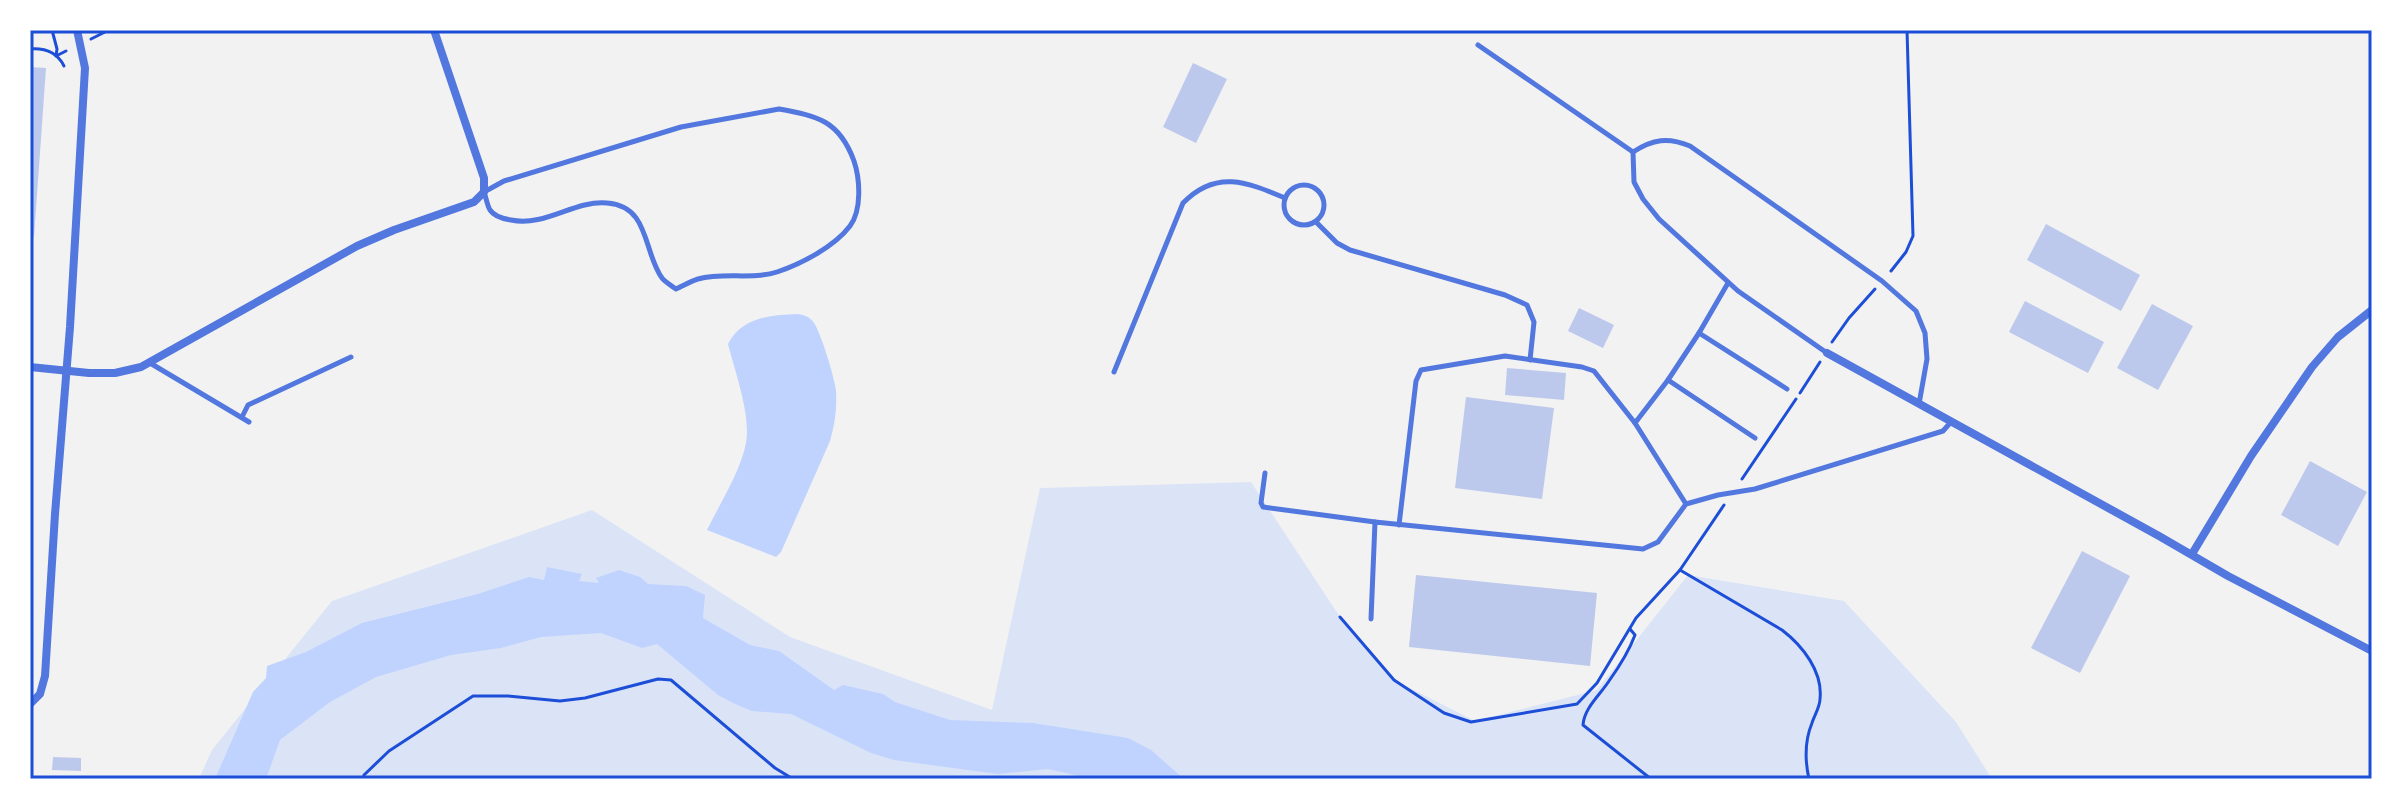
<svg xmlns="http://www.w3.org/2000/svg" width="2402" height="809" font-family="Montserrat,sans-serif">
  <style>
    .green { fill: #dbe4f7 }
    .water { fill: #bfd3fe }
    .building { fill: #bdc9ec }
    .lines { fill: none; stroke-linecap: round; stroke-linejoin: round }
    .path { stroke: #1d4ed8; stroke-width: 3 }
    .service { stroke: #5277de; stroke-width: 5 }
    .minor { stroke: #5277de; stroke-width: 8 }
    .neatline { fill: none; stroke: #1d4ed8; stroke-width: 3 }
  </style>
  <rect width="100%" height="100%" fill="#f2f2f2"/>
  <!-- green -->
  <path class="green" d="M1251 482 1340 617 1394 680 1475 721 1597 690 1688 575 1844 601 1956 722 1992 779H199L212 750 332 601 592 510 790 637 992 710 1040 488Z"/>
  <!-- water -->
  <g class="water">
    <path d="M798 314C805 315 810 317 814 323 821 333 835 379 836 391 837 409 835 424 830 441L781 552 776 557 707 530C720 503 740 473 746 443 751 415 735 372 728 344 742 317 771 315 798 314Z"/>
    <path d="M547 567 582 574 579 581 599 583 596 578 619 570 640 577 648 584 686 586 705 595 703 618 750 645 779 651 834 690 843 685 883 694 895 702 950 720 1033 723 1128 738 1151 750 1184 779H1092L1048 769 997 774 894 760 871 753 791 714 752 711 735 704 718 695 657 644 642 648 601 633 541 637 501 648 451 655 376 677 330 702 280 740 266 779H215L253 692 266 678 267 666 306 652 362 623 478 594 529 577 544 580Z"/>
  </g>
  <!-- building -->
  <g class="building">
    <path d="M1193 63 1227 79 1196 143 1163 127Z"/>
    <path d="M30 67 46 68 34 237 30 236Z"/>
    <path d="M2046 224 2140 275 2121 311 2027 260Z"/>
    <path d="M2025 301 2104 342 2088 373 2009 332Z"/>
    <path d="M2152 304 2193 326 2158 390 2117 368Z"/>
    <path d="M1579 308 1614 325 1603 348 1568 331Z"/>
    <path d="M1507 368 1566 373 1564 400 1505 395Z"/>
    <path d="M1466 397 1554 408 1542 499 1455 488Z"/>
    <path d="M2310 461 2367 492 2338 546 2281 515Z"/>
    <path d="M2082 551 2130 576 2080 673 2031 648Z"/>
    <path d="M1416 575 1597 593 1590 666 1409 647Z"/>
    <path d="M53 757 81 758V771L52 770Z"/>
  </g>
  <g class="lines">
    <!-- path -->
    <g class="path">
      <path d="M52 30 57 49 56 56 66 51"/>
      <path d="M91 39 109 30"/>
      <path d="M30 49C44 48 57 52 64 66"/>
      <path d="M1891 271 1906 252 1913 236 1907 30"/>
      <path d="M1832 342 1849 318 1875 289"/>
      <path d="M1800 393 1820 362"/>
      <path d="M1742 479 1796 399"/>
      <path d="M1680 570 1782 630C1803 646 1823 672 1820 699 1820 707 1814 716 1812 723 1805 740 1805 761 1809 779"/>
      <path d="M1340 617 1394 680 1444 713 1471 722 1577 704 1597 683 1636 618 1680 570 1724 505"/>
      <path d="M1630 629 1635 635C1629 651 1619 667 1609 681 1600 695 1584 708 1583 725L1651 779"/>
      <path d="M363 779 364 775 389 751 473 696H508L560 701 585 698 658 679 671 680 775 768 793 779"/>
    </g>
    <!-- service -->
    <g class="service">
      <path d="M1478 45 1633 152C1653 139 1668 137 1690 146L1882 281 1916 311 1925 333 1927 359 1919 404"/>
      <path d="M779 109C817 116 839 120 854 161 860 179 862 210 850 226 834 247 801 264 777 272 752 280 724 272 698 279 691 281 683 286 676 289 672 286 665 282 662 278 643 252 650 206 607 203 574 200 546 227 511 220 504 219 494 216 490 210 487 205 486 197 484 192L504 181 681 127Z"/>
      <path d="M1633 152 1634 182 1643 199 1659 219 1738 291 1827 353"/>
      <circle cx="1304" cy="205" r="20"/>
      <path d="M1316 222 1337 243 1350 250 1505 295 1527 305 1534 322 1530 360"/>
      <path d="M1699 333 1728 283"/>
      <path d="M150 363 249 422"/>
      <path d="M1114 372 1183 203C1216 169 1247 182 1285 198"/>
      <path d="M1668 380 1755 438"/>
      <path d="M242 417 248 405 351 357"/>
      <path d="M1635 423 1668 380 1699 333 1787 389"/>
      <path d="M1265 473 1261 503 1263 507 1375 522"/>
      <path d="M1399 525 1416 381 1421 370 1505 356 1582 367 1594 371 1635 423 1686 504"/>
      <path d="M1371 619 1375 522 1643 549 1658 542 1686 504 1718 495 1755 489 1943 431 1951 422"/>
    </g>
    <!-- minor -->
    <g class="minor">
      <path d="M1827 353 2159 536 2228 576 2372 651"/>
      <path d="M30 367 89 373H115L141 367 357 246 394 230 474 202 484 192V178L434 30"/>
      <path d="M2192 554 2251 456 2312 367 2338 337 2372 310"/>
      <path d="M30 704 40 694 45 676 55 514 70 327 85 68 77 30"/>
    </g>
  </g>
  <!-- border -->
  <rect width="2402" height="809" fill="none" stroke="#ffffff" stroke-width="64"/>
  <rect x="32" y="32" width="2338" height="745" class="neatline"/>
</svg>
